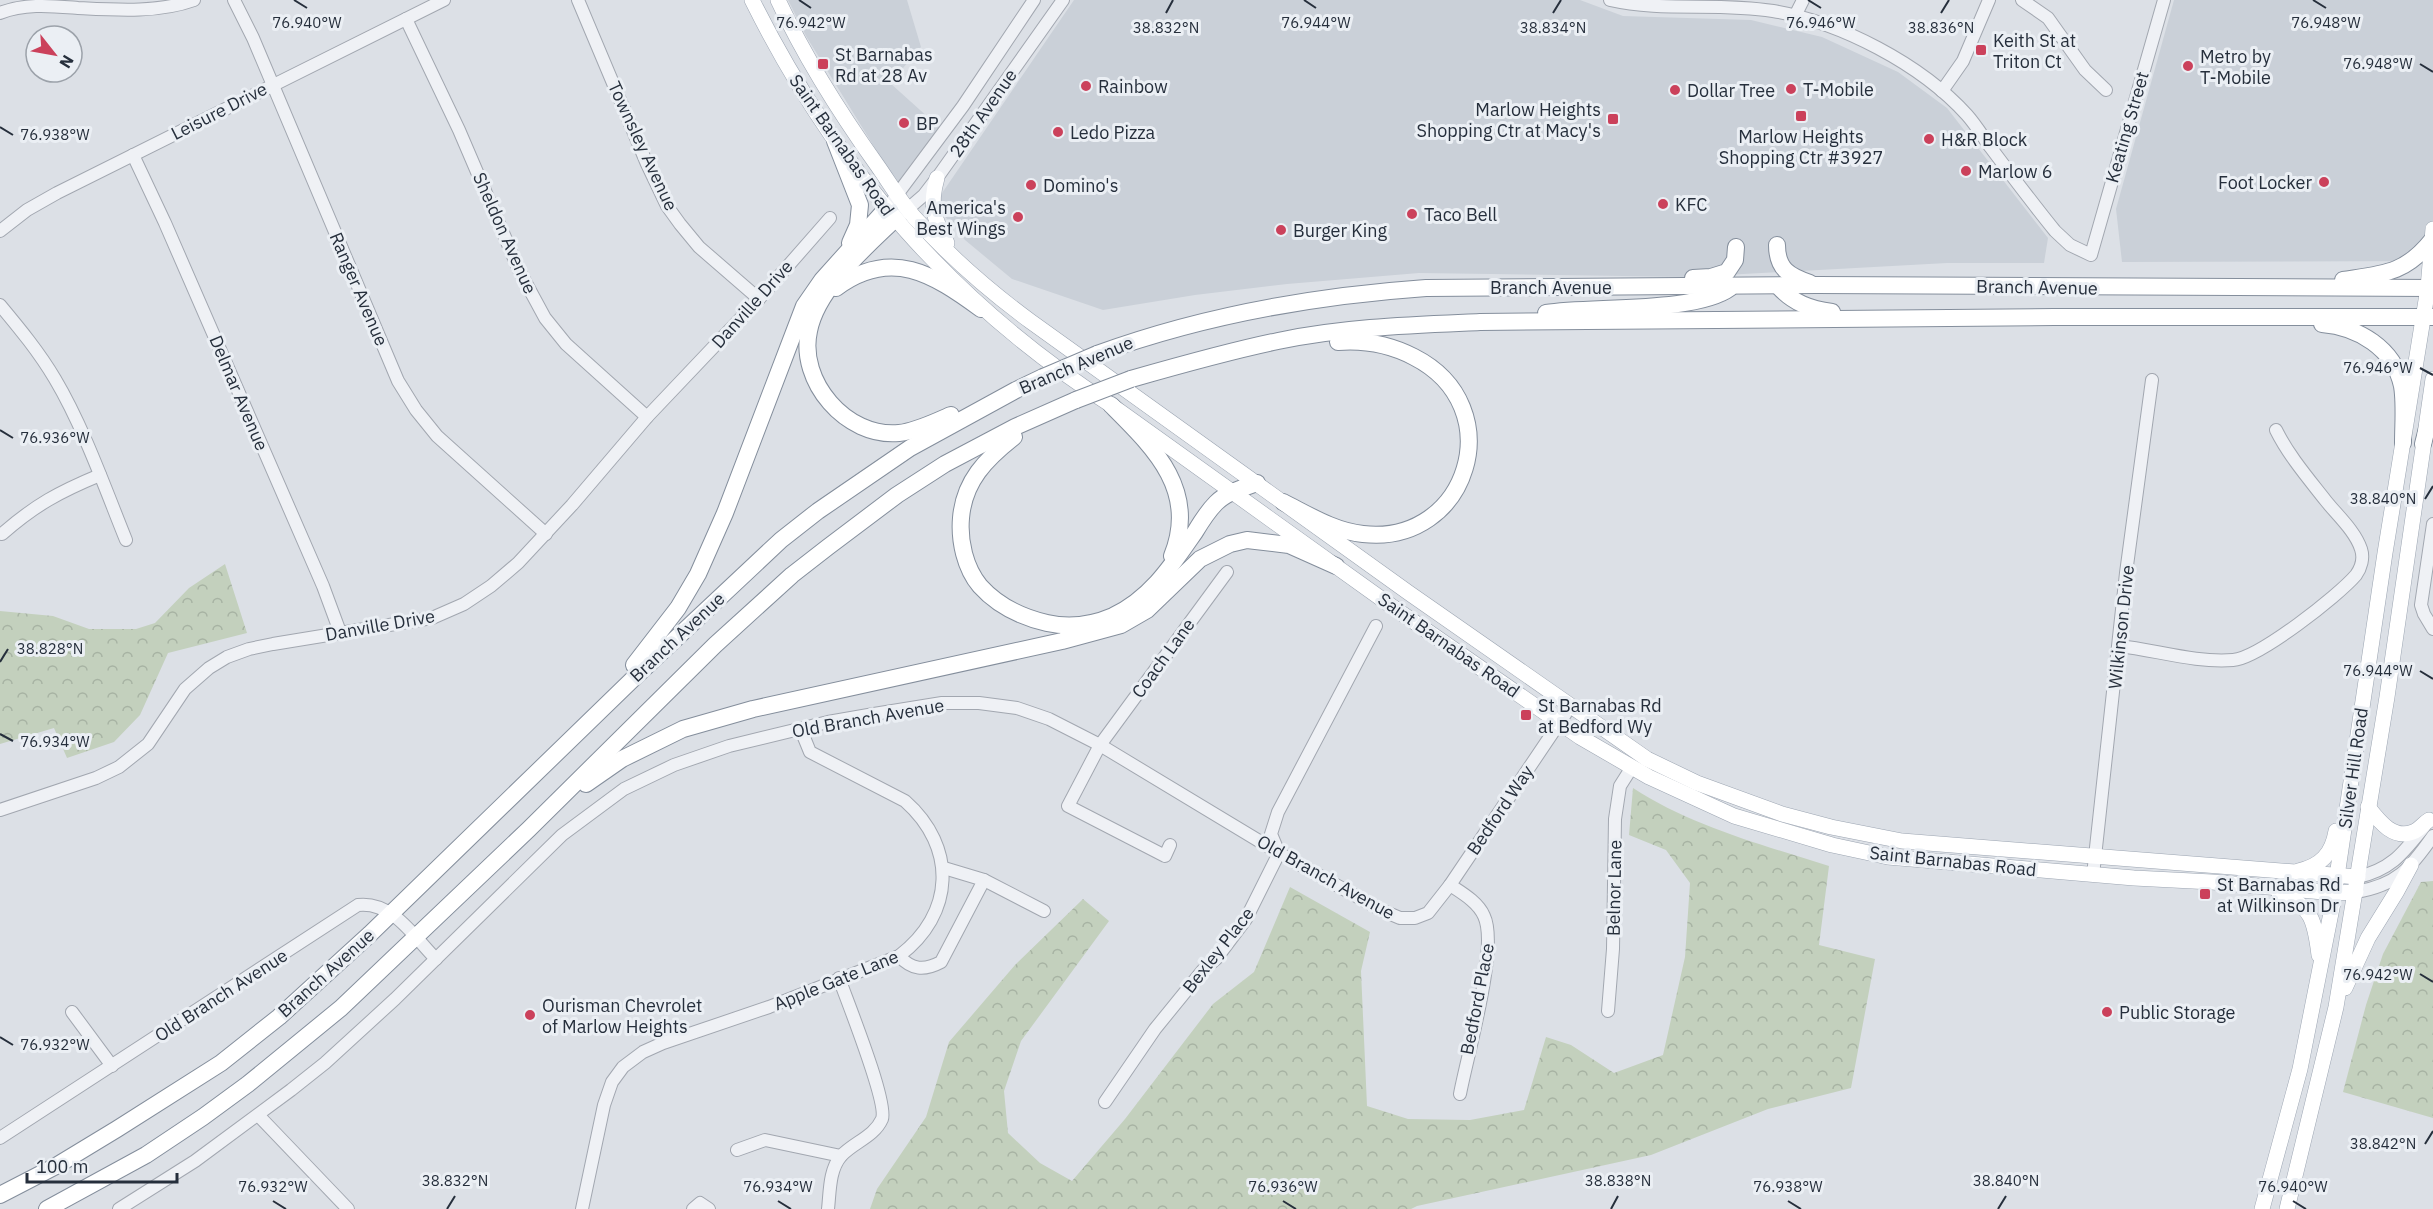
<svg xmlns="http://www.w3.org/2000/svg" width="2433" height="1209" font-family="'IBM Plex Sans',sans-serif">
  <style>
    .built { fill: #cad0d8 }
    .forest { fill: url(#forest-crowns) }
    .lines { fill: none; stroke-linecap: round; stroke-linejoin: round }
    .minor-casing { stroke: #a2a7b0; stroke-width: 14 }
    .major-casing { stroke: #9ca5b2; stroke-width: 16 }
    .highway-casing { stroke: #848e9c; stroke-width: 18 }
    .minor { stroke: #eff1f5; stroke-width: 12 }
    .major { stroke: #fff; stroke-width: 15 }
    .highway { stroke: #fff; stroke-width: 16 }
    .highway-bridge-casing { stroke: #848e9c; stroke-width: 18; stroke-linecap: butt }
    .highway-bridge { stroke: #fff; stroke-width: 16 }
    .ticks { fill: none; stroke: #262f3c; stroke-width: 2 }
    .poi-dot { fill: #cb415b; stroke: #ebeff4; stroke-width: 2 }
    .labels { text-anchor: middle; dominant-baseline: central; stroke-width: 6; stroke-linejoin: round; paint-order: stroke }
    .poi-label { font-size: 18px; fill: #262f3c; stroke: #ebeff4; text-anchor: start }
    .street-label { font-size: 18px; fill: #262f3c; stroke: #ebeff4 }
    .ticks-label { font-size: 15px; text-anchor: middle; fill: #262f3c; stroke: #ebeff4; stroke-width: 6; stroke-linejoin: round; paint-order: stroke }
  </style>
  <defs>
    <pattern id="forest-crowns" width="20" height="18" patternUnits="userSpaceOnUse" patternTransform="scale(1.5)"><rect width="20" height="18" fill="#c3d0bd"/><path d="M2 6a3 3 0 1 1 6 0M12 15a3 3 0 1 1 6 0" fill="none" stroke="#a7b3a3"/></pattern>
  </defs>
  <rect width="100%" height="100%" fill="#dce0e6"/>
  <!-- built -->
  <g class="built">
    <path d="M788 0H907L921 47 890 83 940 128 897 184 806 36Z"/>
    <path d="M1074 0H1580L1623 16 1751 20 1822 37 1898 72 1947 108 2048 238 2044 263H1947L1688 277 1419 273 1287 284 1195 295 1103 310 1012 279 965 240 942 213 940 196Z"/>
    <path d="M2174 0H2433V261L2122 262 2116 209Z"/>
  </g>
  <!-- forest -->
  <g class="forest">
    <path d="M225 564 247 633 168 653 140 715 114 742 67 758 54 728 0 744V611L53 616 89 629H136L155 623 189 588Z"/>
    <path d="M1633 788C1691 826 1763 845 1829 866L1819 945 1875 959 1851 1088 1768 1109 1651 1155 1417 1206 1411 1209H870L877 1189 926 1117 949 1042 1015 965 1083 899 1109 921 1021 1041 1004 1091 1008 1133 1040 1163 1072 1181 1125 1119 1213 1004 1254 972 1290 887 1370 932 1361 971 1367 1106 1408 1119 1470 1120 1524 1110 1546 1037 1571 1045 1614 1073 1663 1055 1685 957 1690 883 1666 850 1629 835Z"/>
    <path d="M2433 881V1118L2343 1092 2366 1005 2383 954 2421 882Z"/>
  </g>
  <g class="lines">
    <defs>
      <g id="minor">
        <path d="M234 0 253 38 398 381 416 410 437 436 546 534"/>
        <path d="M578 0 647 164 667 206 680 224 699 247 759 299"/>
        <path d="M1610 0C1663 12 1718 2 1773 11 1840 22 1921 64 1967 115 1976 125 1983 137 1991 148 2012 176 2033 204 2055 231L2070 245 2091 255 2164 0"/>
        <path d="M2022 0 2048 18 2085 70 2106 90"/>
        <path d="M0 13C25 3 52 6 78 8 116 10 158 13 194 0"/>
        <path d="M1795 16 1803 0"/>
        <path d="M406 19 459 130 519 270 545 318 566 344 647 417"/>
        <path d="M1942 91 1963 61 1989 0"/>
        <path d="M133 155 165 223 323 586 340 632"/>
        <path d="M893 200 963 106 1034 0"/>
        <path d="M902 214 924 195 937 178 1063 0"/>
        <path d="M0 231 27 210 57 193 444 0"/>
        <path d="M0 305C20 329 39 352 55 379 83 426 105 488 126 540"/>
        <path d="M2433 524 2421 605 2424 614 2433 629"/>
        <path d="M2 534C35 505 59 492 100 475"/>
        <path d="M2119 646C2156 650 2195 663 2233 660 2259 658 2338 596 2356 575 2361 568 2364 558 2361 549 2355 531 2338 516 2326 501 2308 478 2289 456 2276 430"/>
        <path d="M0 810 96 778 119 767 148 744 185 689 209 668 227 657 249 649 273 644 432 618 464 604 491 586 518 563 572 505 647 417 759 299 830 218"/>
        <path d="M1170 845 1165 856 1068 806 1100 745 1227 572"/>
        <path d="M944 868 984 880 1044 911"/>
        <path d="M2093 875 2126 573 2152 380"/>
        <path d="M2358 877C2392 869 2403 853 2424 827"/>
        <path d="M1450 885C1462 893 1478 902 1484 916 1499 947 1467 1056 1460 1094"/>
        <path d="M2356 892C2397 885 2410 869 2433 836"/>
        <path d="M899 956C912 970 924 971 941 962L984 880"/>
        <path d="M1608 1011 1613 949 1615 819 1620 786 1632 767"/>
        <path d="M72 1012 112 1066"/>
        <path d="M1105 1102 1155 1029 1203 970 1216 959 1246 919 1279 853 1271 834 1278 812 1376 626"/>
        <path d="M259 1116 348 1209"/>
        <path d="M0 1138 358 905C393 901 414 937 436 959"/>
        <path d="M737 1150 765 1140 841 1156"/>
        <path d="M119 1209 195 1161 291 1090 325 1063 395 999 562 835 624 789 674 765 729 746 828 722 874 714 942 703H979L1017 708 1049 719 1100 745 1279 853 1381 910 1400 918H1415L1428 913 1450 885 1570 707"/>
        <path d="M582 1209 604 1105 612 1082 623 1067 643 1052 663 1043 769 1007 899 956C955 914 957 847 905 801L810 752 801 730"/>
        <path d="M693 1209 700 1203 709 1209"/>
        <path d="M828 1209C830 1192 829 1170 841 1156 854 1142 874 1137 882 1119 888 1102 847 1001 839 978"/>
      </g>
      <g id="major">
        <path d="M752 0C836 169 952 303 1111 405L1397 610 1580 737 1649 777 1734 816 1832 845 1888 857 2134 878 2212 882 2335 893 2356 892"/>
        <path d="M778 0C805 58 840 113 877 165 889 182 900 201 914 217 949 256 988 290 1030 321L1409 593 1647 759 1697 783 1782 814 1831 827 1902 841 2358 877"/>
        <path d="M937 178C929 206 934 219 947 243"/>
        <path d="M2368 807C2379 821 2393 840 2413 832 2419 830 2424 823 2429 820"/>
        <path d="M2298 871C2321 866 2332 854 2336 831"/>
        <path d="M2279 893C2312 905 2315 922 2319 955"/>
        <path d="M2345 988 2368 938 2397 891 2411 865"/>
        <path d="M2262 1209 2300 1069 2333 903 2385 553 2428 288 2433 229"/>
        <path d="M2287 1209 2336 1007 2387 697 2433 379"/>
      </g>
      <g id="highway">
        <path d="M835 141 860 205 858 225 850 243"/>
        <path d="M894 220C864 249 817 289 809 331 798 381 846 438 899 433 917 431 934 422 951 415"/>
        <path d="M1777 245C1777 269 1789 276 1810 283"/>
        <path d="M1693 278 1711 277 1727 272 1735 260 1736 247"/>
        <path d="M2343 280C2383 274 2405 274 2432 240"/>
        <path d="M1778 286C1793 303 1810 309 1832 312"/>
        <path d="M836 288C891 247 933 274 981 309"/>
        <path d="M1546 313C1592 306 1696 313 1730 288"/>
        <path d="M2322 324C2358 327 2394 348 2402 386 2405 404 2403 424 2403 443"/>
        <path d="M1097 354C1204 315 1312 296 1426 288L1817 285 2433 288"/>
        <path d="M1131 379C1180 365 1229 351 1278 341 1344 327 1413 325 1480 322L2054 317H2433"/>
        <path d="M1111 405C1153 447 1199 490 1172 556"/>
        <path d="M1014 437C986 459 964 481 961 518 959 541 965 568 980 586 998 606 1021 617 1047 623 1070 628 1092 625 1113 616 1151 598 1172 565 1195 532 1201 522 1208 511 1216 503 1227 492 1243 488 1257 483"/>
        <path d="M2423 444 2433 405"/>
        <path d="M1283 502C1309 515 1334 531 1363 534 1468 546 1512 407 1414 357 1391 345 1364 340 1338 342"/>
        <path d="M634 665 678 608 698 574 725 513 804 306 822 280 886 209"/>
        <path d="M586 784 622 759 683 729 753 709 1062 641 1121 625 1147 610 1200 559 1230 544 1247 540 1289 545 1336 566"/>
        <path d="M0 1195 56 1166 117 1129 221 1063 279 1017 370 934 636 676 781 540 818 511 910 448 1016 390 1043 377"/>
        <path d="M47 1209 146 1155 203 1117 248 1084 341 1008 529 829 715 645 792 575 828 547 897 495 945 464 1015 427 1076 400"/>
      </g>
    </defs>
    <!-- minor casing -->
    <use href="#minor" class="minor-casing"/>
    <!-- major casing -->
    <use href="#major" class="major-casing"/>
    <!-- highway casing -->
    <use href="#highway" class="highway-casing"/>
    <!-- minor -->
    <use href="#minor" class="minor"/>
    <!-- major -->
    <use href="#major" class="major"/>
    <!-- highway -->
    <use href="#highway" class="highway"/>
    <defs>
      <g id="highway-bridge">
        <path d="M1043 377 1097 354"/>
        <path d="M1076 400 1131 379"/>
      </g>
    </defs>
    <!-- highway-bridge casing -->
    <use href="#highway-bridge" class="highway-bridge-casing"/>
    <!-- highway-bridge -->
    <use href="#highway-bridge" class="highway-bridge"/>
  </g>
  <!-- ticks -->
  <path class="ticks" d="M294 0 307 8M799 0 811 8M1304 0 1316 8M1808 0 1821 8M2313 0 2326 8M1166 13 1173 0M1553 13 1561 0M1941 13 1949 0M2420 64 2433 72M0 127 13 135M2420 368 2433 375M0 430 13 438M2425 499 2433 486M0 662 8 649M2420 671 2433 679M0 734 13 741M2420 974 2433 982M0 1037 13 1045M2425 1144 2433 1131M273 1201 286 1209M778 1201 791 1209M1283 1201 1296 1209M1788 1201 1801 1209M2293 1201 2306 1209M447 1209 455 1196M1611 1209 1618 1196M1998 1209 2006 1196"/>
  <!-- markers -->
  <g class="poi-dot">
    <rect x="1975" y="44" width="12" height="12" rx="3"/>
    <rect x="817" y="58" width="12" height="12" rx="3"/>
    <circle cx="2188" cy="66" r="6"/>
    <circle cx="1086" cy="86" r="6"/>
    <circle cx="1791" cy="89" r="6"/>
    <circle cx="1675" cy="90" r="6"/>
    <rect x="1795" y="110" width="12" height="12" rx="3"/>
    <rect x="1607" y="113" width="12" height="12" rx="3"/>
    <circle cx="904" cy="123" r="6"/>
    <circle cx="1058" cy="132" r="6"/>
    <circle cx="1929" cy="139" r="6"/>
    <circle cx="1966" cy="171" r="6"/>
    <circle cx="2324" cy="182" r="6"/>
    <circle cx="1031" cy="185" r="6"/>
    <circle cx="1663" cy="204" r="6"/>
    <circle cx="1412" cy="214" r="6"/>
    <circle cx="1018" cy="217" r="6"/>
    <circle cx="1281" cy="230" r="6"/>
    <rect x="1520" y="709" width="12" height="12" rx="3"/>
    <rect x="2199" y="888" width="12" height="12" rx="3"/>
    <circle cx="2107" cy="1012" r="6"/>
    <circle cx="530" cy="1015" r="6"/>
  </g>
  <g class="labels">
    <!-- poi labels -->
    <g class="poi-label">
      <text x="1993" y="40">Keith St at<tspan x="1993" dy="21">Triton Ct</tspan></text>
      <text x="835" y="54">St Barnabas<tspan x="835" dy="21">Rd at 28 Av</tspan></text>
      <text x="2200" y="56">Metro by<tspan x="2200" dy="21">T-Mobile</tspan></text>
      <text x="1098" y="86">Rainbow</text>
      <text x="1803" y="89">T-Mobile</text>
      <text x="1687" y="90">Dollar Tree</text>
      <text x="1601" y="109" text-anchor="end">Marlow Heights<tspan x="1601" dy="21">Shopping Ctr at Macy's</tspan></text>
      <text x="916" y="123">BP</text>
      <text x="1070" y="132">Ledo Pizza</text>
      <text x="1801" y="136" text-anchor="middle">Marlow Heights<tspan x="1801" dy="21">Shopping Ctr #3927</tspan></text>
      <text x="1941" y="139">H&amp;R Block</text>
      <text x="1978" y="171">Marlow 6</text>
      <text x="2312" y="182" text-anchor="end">Foot Locker</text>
      <text x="1043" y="185">Domino's</text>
      <text x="1675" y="204">KFC</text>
      <text x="1006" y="207" text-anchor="end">America's<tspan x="1006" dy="21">Best Wings</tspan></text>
      <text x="1424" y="214">Taco Bell</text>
      <text x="1293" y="230">Burger King</text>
      <text x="1538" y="705">St Barnabas Rd<tspan x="1538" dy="21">at Bedford Wy</tspan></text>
      <text x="2217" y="884">St Barnabas Rd<tspan x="2217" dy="21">at Wilkinson Dr</tspan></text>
      <text x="542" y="1005">Ourisman Chevrolet<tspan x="542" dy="21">of Marlow Heights</tspan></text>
      <text x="2119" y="1012">Public Storage</text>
    </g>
    <!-- street labels -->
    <g class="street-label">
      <text transform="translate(219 111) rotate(-27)">Leisure Drive</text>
      <text transform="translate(983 113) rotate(-55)">28th Avenue</text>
      <text transform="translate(2127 127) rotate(-74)">Keating Street</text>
      <text transform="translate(842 145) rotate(55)">Saint Barnabas Road</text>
      <text transform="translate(643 146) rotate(65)">Townsley Avenue</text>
      <text transform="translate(505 233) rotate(66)">Sheldon Avenue</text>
      <text x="1551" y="287">Branch Avenue</text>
      <text transform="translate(2037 287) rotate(1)">Branch Avenue</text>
      <text transform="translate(359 289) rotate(67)">Ranger Avenue</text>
      <text transform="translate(752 304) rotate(-48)">Danville Drive</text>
      <text transform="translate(1076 365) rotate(-23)">Branch Avenue</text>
      <text transform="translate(239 393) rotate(67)">Delmar Avenue</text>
      <text transform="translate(380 625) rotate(-10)">Danville Drive</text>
      <text transform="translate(2121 627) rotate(-84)">Wilkinson Drive</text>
      <text transform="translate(677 637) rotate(-43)">Branch Avenue</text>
      <text transform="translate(1449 645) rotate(35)">Saint Barnabas Road</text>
      <text transform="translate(1163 658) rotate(-54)">Coach Lane</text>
      <text transform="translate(868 718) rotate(-10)">Old Branch Avenue</text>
      <text transform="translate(2353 768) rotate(-82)">Silver Hill Road</text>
      <text transform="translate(1500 810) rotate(-56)">Bedford Way</text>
      <text transform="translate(1953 861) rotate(6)">Saint Barnabas Road</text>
      <text transform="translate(1326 877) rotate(29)">Old Branch Avenue</text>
      <text transform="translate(1614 888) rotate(-89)">Belnor Lane</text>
      <text transform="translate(1218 950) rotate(-52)">Bexley Place</text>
      <text transform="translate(326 973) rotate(-42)">Branch Avenue</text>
      <text transform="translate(836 980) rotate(-22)">Apple Gate Lane</text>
      <text transform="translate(221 995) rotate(-33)">Old Branch Avenue</text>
      <text transform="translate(1477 999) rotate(-79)">Bedford Place</text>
    </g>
  </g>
  <g class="ticks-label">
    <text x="2326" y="28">76.948°W</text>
    <text x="307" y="28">76.940°W</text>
    <text x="811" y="28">76.942°W</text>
    <text x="1316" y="28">76.944°W</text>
    <text x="1821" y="28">76.946°W</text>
    <text x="1166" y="33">38.832°N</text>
    <text x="1941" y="33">38.836°N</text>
    <text x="1553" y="33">38.834°N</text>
    <text x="2378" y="69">76.948°W</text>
    <text x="55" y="140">76.938°W</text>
    <text x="2378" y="373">76.946°W</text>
    <text x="55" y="443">76.936°W</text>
    <text x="2383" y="504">38.840°N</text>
    <text x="50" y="654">38.828°N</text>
    <text x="2378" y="676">76.944°W</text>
    <text x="55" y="747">76.934°W</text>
    <text x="2378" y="980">76.942°W</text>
    <text x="55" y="1050">76.932°W</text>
    <text x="2383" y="1149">38.842°N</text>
    <text x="455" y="1186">38.832°N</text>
    <text x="1618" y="1186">38.838°N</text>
    <text x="2006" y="1186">38.840°N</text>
    <text x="273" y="1192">76.932°W</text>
    <text x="778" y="1192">76.934°W</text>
    <text x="1283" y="1192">76.936°W</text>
    <text x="1788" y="1192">76.938°W</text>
    <text x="2293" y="1192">76.940°W</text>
  </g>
  <!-- north arrow -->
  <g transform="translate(54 54) rotate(121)"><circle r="28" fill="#ebeff4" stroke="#9ca2aa" stroke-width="1.5"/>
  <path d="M0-4.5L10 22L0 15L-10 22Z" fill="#cb415b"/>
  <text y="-9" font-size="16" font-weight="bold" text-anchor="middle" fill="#262f3c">N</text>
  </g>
  <!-- scale -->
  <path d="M27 1173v9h150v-9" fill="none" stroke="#262f3c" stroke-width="3"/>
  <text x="36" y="1173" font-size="18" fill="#262f3c" stroke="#ebeff4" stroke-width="4.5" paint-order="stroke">100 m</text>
</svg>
